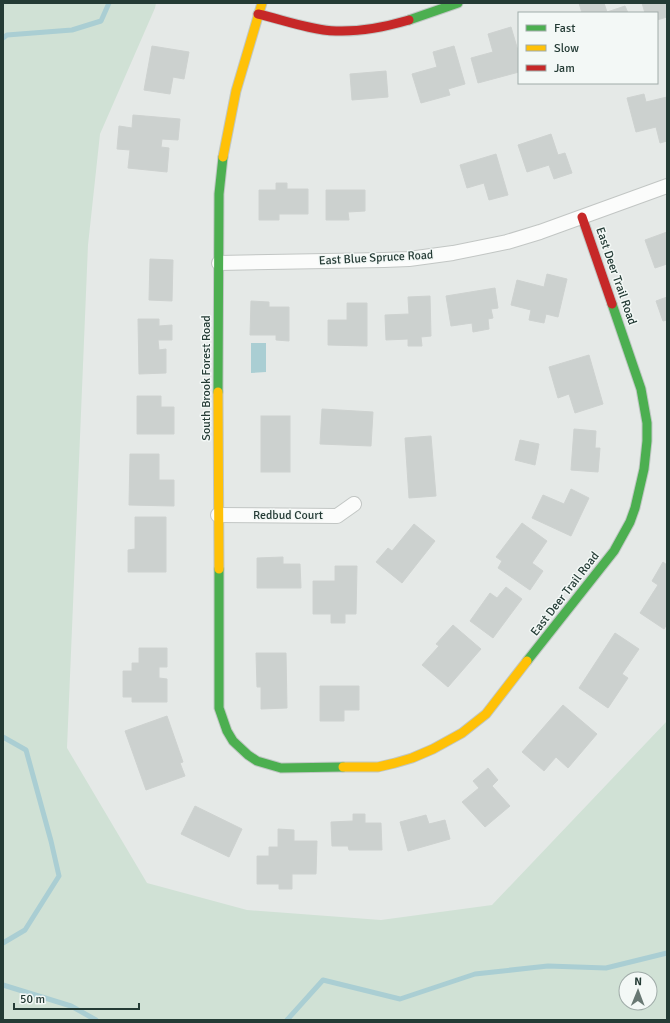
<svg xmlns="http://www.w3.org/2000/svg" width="670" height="1023" font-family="Signika,sans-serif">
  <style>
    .green { fill: #d0e1d5; fill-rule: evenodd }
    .water { fill: #aaced3 }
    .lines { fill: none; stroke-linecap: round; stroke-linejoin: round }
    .stream { stroke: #aaced3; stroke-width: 5 }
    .building { fill: #ccd1cf; stroke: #ced2d0 }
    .street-casing { stroke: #c2c6c4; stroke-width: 16 }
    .fast-casing { stroke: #c0c7c4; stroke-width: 11 }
    .slow-casing { stroke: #c0c7c4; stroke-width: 11 }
    .jam-casing { stroke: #c0c7c4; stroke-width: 11 }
    .street { stroke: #fbfcfb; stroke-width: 14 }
    .fast { stroke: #4caf50; stroke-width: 9 }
    .slow { stroke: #ffc107; stroke-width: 9 }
    .jam { stroke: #c62828; stroke-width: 9 }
    .labels { text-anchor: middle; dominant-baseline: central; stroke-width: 3; stroke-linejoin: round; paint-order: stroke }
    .street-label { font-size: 12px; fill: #243b35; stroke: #f3f8f6 }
  </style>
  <rect width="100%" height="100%" fill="#e5e9e7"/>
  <!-- green -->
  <path class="green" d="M3 3H156L155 8 100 134 88 245 67 748 147 883 247 910 381 920 492 905 667 721V1020H3ZM626 979H650V1003H626Z"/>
  <!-- water -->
  <path class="water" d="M251 343H266V372L251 373Z"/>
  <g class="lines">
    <!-- stream -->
    <g class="stream">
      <path d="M3 38 7 35 72 30 101 21 109 3"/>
      <path d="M3 737 26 750 51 841 59 876 25 930 3 943"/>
      <path d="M3 985 71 1006 96 1020"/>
      <path d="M287 1020 323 980 400 999 475 974 548 966 606 968 667 953"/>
    </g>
  </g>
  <!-- building -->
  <g class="building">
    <path d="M579 3H604L607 12 625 6 628 13H582Z"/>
    <path d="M642 3H667V17L657 20V13H645Z"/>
    <path d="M511 27 519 54V72L478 83 471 58 493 52 488 34Z"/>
    <path d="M152 46 189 52 184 79 173 77 170 94 144 90Z"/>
    <path d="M454 46 465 84 448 89 450 95 421 103 412 74 437 67 433 52Z"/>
    <path d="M386 71 388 97 352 100 350 74Z"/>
    <path d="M644 94 646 102 667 97V141L660 143 656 127 636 132 627 98Z"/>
    <path d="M133 115 180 119 178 140 162 139 161 147 169 148 167 172 128 168 130 150 117 149 119 126 132 128Z"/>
    <path d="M551 134 558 155 565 153 572 173 554 179 549 165 527 172 518 145Z"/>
    <path d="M496 154 508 195 489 200 484 183 467 188 460 165Z"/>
    <path d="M276 183H287V189H308V214H279V220H259V190H276Z"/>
    <path d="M326 190H365V211L348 212 349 220H326Z"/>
    <path d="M667 232V264L655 268 645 240Z"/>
    <path d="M150 259 173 260 172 301 149 300Z"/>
    <path d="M547 274 567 279 558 317 546 314 544 323 529 320 531 310 511 305 517 280 544 287Z"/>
    <path d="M495 288 498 308 491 309 493 318 488 319 489 329 473 332 472 323 451 326 446 296Z"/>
    <path d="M430 296 431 336 421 337 422 346H408V339L386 340 385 315 409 314 408 297Z"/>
    <path d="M667 297V320L663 321 656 301Z"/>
    <path d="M251 301 269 302V307H289V341L276 340V335H250Z"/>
    <path d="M347 303H367V346L328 345V320H347Z"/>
    <path d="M138 319H159V326L172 325V340H158L159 350 166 349V373L139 374Z"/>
    <path d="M589 355 603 404 575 413 569 394 558 398 549 367Z"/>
    <path d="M137 396H161V407H174V434H137Z"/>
    <path d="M322 409 373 412 371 446 320 444Z"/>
    <rect x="261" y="416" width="29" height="56"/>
    <path d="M574 429 596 431 595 448H600L598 472 571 470Z"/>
    <path d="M431 436 436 496 409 498 405 438Z"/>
    <path d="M520 440 539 444 535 465 515 460Z"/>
    <path d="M130 454H159V480H174V506L129 505Z"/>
    <path d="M571 489 589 498 571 536 532 518 543 495 564 504Z"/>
    <path d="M135 517H166V572H128V550L135 549Z"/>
    <path d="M522 523 547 541 532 563 543 571 530 590 498 568 502 561 496 557Z"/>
    <path d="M414 524 435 541 402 583 376 562 388 548 392 551Z"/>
    <path d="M283 557V564H300L301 588H257V558Z"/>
    <path d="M663 562 667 565V624L664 629 640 613 658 585 652 581Z"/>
    <path d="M335 566H357L356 614H345V623H331V614H313V581H335Z"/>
    <path d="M506 587 522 599 493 638 470 621 490 593 497 598Z"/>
    <path d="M453 625 481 649 448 687 422 665 439 646 436 644Z"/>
    <path d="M615 633 639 649 622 674 628 678 608 708 579 688Z"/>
    <path d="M139 648H167V667H159V678L167 679V702H132V697H123V671H132V663H139Z"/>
    <path d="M256 653H286L287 708 261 709V687H257Z"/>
    <path d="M320 686H359V710H344V721H320Z"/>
    <path d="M563 705 597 734 568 768 556 757 544 771 522 752Z"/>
    <path d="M167 716 183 762 180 763 185 776 146 790 125 731Z"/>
    <path d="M488 768 498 780 492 786 510 806 485 827 462 802 479 788 473 781Z"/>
    <path d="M195 806 242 829 229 857 181 834Z"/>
    <path d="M353 814H365V823H381L382 850H349L348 846H332L331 822 353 821Z"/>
    <path d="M426 815 429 824 445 820 450 839 408 851 400 822Z"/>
    <path d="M278 829 294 830V841H317L316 874H292V889H279V884H257V856H269V847H278Z"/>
  </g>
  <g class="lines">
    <defs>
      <g id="street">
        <path d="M219 263 384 260 409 259 453 253 507 242 540 232 667 186"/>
        <path d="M218 515 337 516 354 504"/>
      </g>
      <g id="fast">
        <path d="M409 20 458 3"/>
        <path d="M218 392 219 194 223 157"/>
        <path d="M219 569V708L227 731 233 741 248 755 257 761 281 768 343 767"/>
        <path d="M527 661 614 551 630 522 635 508 644 469 647 441V423L641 389 612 304"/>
      </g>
      <g id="slow">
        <path d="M223 157 236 91 262 3"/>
        <path d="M218 392 219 569"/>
        <path d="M343 767H378L395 763 412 758 433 749 462 733 486 714 527 661"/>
      </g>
      <g id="jam">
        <path d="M258 14C284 20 310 30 336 31 361 32 385 27 409 20"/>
        <path d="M582 217 612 304"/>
      </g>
    </defs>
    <!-- street casing -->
    <use href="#street" class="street-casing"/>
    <!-- fast casing -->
    <use href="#fast" class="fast-casing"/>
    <!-- slow casing -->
    <use href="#slow" class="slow-casing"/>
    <!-- jam casing -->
    <use href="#jam" class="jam-casing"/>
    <!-- street -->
    <use href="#street" class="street"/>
    <!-- fast -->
    <use href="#fast" class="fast"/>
    <!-- slow -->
    <use href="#slow" class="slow"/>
    <!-- jam -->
    <use href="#jam" class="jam"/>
  </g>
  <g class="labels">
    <!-- street labels -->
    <g class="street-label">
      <text transform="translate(376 258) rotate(-3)">East Blue Spruce Road</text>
      <text transform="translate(616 276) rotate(71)">East Deer Trail Road</text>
      <text transform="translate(206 378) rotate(-90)">South Brook Forest Road</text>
      <text x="288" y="515">Redbud Court</text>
      <text transform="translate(565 594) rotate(-52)">East Deer Trail Road</text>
    </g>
  </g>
  <!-- border -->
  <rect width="670" height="1023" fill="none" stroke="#243b35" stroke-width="8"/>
  <!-- legend -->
  <rect x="518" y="12" width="140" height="72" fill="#f3f8f6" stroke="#a0aca9"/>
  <rect x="526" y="25" width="20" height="6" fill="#4caf50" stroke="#a0aca9"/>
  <text x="554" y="32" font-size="12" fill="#243b35">Fast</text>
  <rect x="526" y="45" width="20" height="6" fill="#ffc107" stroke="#a0aca9"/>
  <text x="554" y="52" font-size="12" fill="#243b35">Slow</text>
  <rect x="526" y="65" width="20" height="6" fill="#c62828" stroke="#a0aca9"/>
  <text x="554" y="72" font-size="12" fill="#243b35">Jam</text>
  <!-- north arrow -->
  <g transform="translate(638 991) rotate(1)"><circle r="19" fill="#f3f8f6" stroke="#a0aca9"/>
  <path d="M0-3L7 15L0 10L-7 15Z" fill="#687873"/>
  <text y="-6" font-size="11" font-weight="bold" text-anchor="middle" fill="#243b35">N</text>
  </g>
  <!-- scale -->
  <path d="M14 1003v6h125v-6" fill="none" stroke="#243b35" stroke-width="2"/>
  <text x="20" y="1003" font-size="12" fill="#243b35" stroke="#f3f8f6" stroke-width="3" paint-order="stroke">50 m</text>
</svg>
